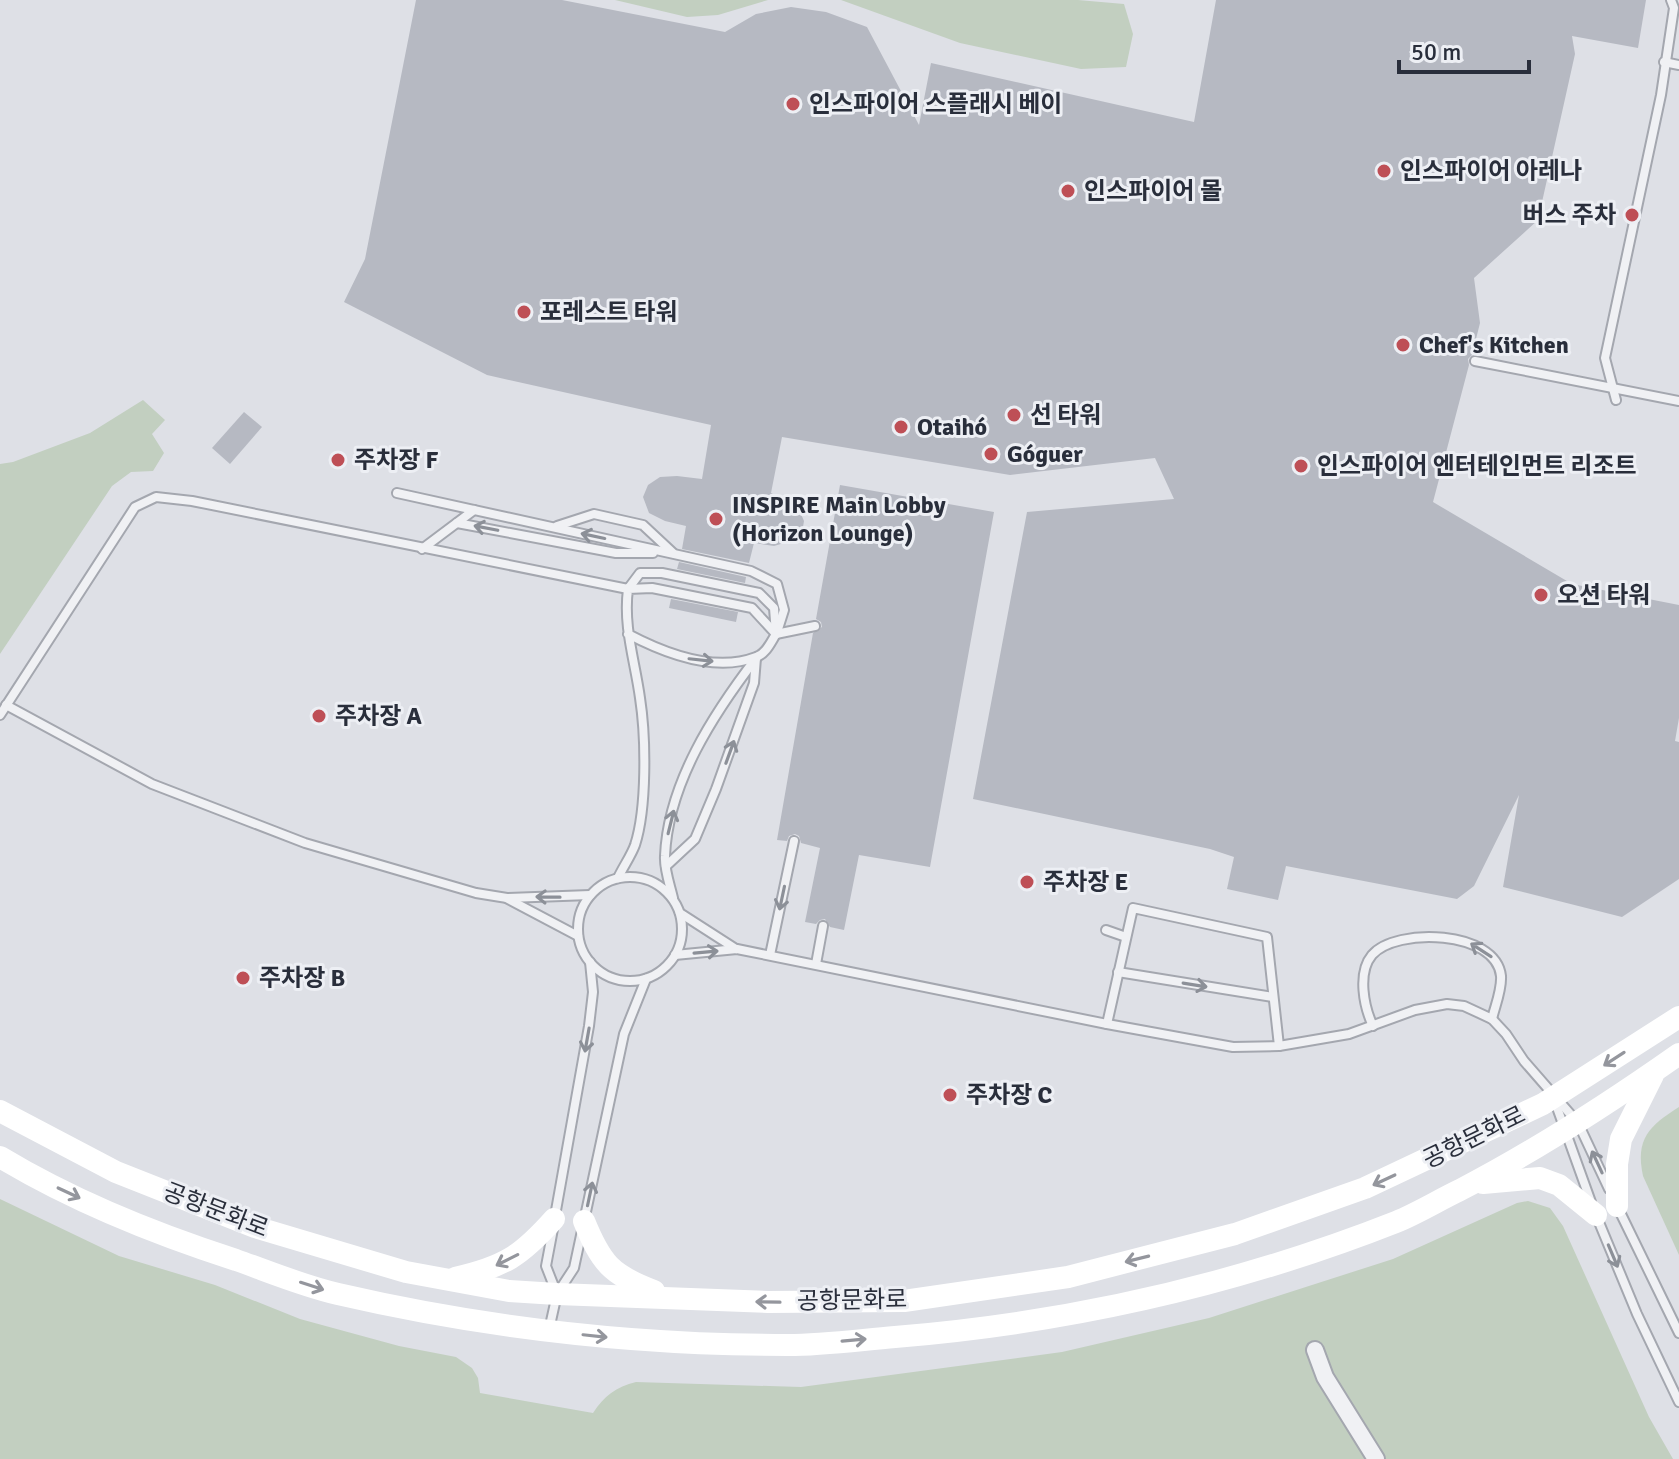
<svg xmlns="http://www.w3.org/2000/svg" width="1679" height="1459" font-family="Signika,'Noto Sans KR',sans-serif">
  <style>
    .green { fill: #c2cfc0 }
    .building { fill: #b6b9c2 }
    .lines { fill: none; stroke-linecap: round; stroke-linejoin: round }
    .lane-casing { stroke: #a4a7af; stroke-width: 12 }
    .street-casing { stroke: #a4a7af; stroke-width: 20 }
    .lane { stroke: #f0f1f4; stroke-width: 8 }
    .street { stroke: #f0f1f4; stroke-width: 16 }
    .secondary { stroke: #fff; stroke-width: 22 }
    .oneway { stroke: #8c9098 }
    .oneway2 { stroke: #94969d }
    .poi-dot { fill: #be4f56; stroke: #edeff4; stroke-width: 3 }
    .labels { text-anchor: middle; dominant-baseline: central; stroke-width: 6; stroke-linejoin: round; paint-order: stroke }
    .poi-label { font-size: 24px; font-weight: bold; fill: #292e3b; stroke: #edeff4; text-anchor: start }
    .street-label { font-size: 24px; fill: #292e3b; stroke: #edeff4 }
  </style>
  <rect width="100%" height="100%" fill="#dee0e6"/>
  <!-- green -->
  <g class="green">
    <path d="M615 0H768L718 15 687 17Z"/>
    <path d="M841 0H1078L1124 4 1133 34 1126 67 1081 69 960 43Z"/>
    <path d="M143 400 165 420 152 434 164 453 153 471 131 472 112 486 0 654V464L13 462 90 433Z"/>
    <path d="M1679 1107V1255L1643 1176C1635 1139 1649 1126 1679 1107Z"/>
    <path d="M0 1199 119 1256 215 1285 300 1319 399 1346 456 1357 472 1368 478 1378 480 1393 593 1413C604 1396 616 1387 636 1382L801 1387 1062 1352 1209 1318 1393 1259 1517 1203 1528 1201 1550 1208 1563 1226 1649 1417 1673 1459H0Z"/>
  </g>
  <!-- building -->
  <g class="building">
    <path d="M416 0H562L725 32 756 14 791 7 826 12 867 27 919 125 931 63 1194 122 1216 0H1646L1638 48 1572 36 1575 54 1538 220 1474 278 1480 323 1472 355 1468 359 1469 365 1433 502 1572 584 1679 605V718L1675 741 1679 742V879L1622 917 1503 887 1519 795 1474 886 1457 899 1286 866 1278 900 1227 889 1234 857 1210 849 973 799 1027 512 1174 499 1155 458 1010 475 782 437 771 493 798 507 804 521 802 533 791 541 774 546 754 543 749 563 682 549 686 526 665 521 649 513 643 497 648 485 660 477 677 476 702 479 711 425 487 375 344 302 365 259Z"/>
    <path d="M244 412 262 427 230 464 212 448Z"/>
    <path d="M840 485 994 512 930 867 859 855 844 930 830 927 825 919 820 920 816 924 805 922 820 848 801 843 799 836 795 834 789 836 787 841 777 840 813 633 822 627 821 622 816 619Z"/>
    <path d="M679 562 746 577 745 583 677 569Z"/>
    <path d="M671 599 738 612 736 622 669 608Z"/>
  </g>
  <g class="lines">
    <defs>
      <g id="lane">
        <path d="M1664 62 1679 65"/>
        <path d="M1475 361 1679 401"/>
        <path d="M1616 400 1605 358 1661 95 1674 8 1671 0"/>
        <path d="M397 493 751 571 777 584 784 610 778 629"/>
        <path d="M457 523 616 553H653"/>
        <path d="M557 526 594 514 643 525 673 553"/>
        <path d="M422 549 474 510"/>
        <path d="M776 634 815 626"/>
        <path d="M6 705 152 784 305 843 476 893 507 898 590 895"/>
        <path d="M0 715 135 507 156 497 192 501 628 589 640 573H662L759 593 774 608 776 634"/>
        <path d="M666 866 695 839 716 789 754 683 756 658"/>
        <circle cx="630" cy="929" r="52"/>
        <path d="M618 878C623 867 631 856 635 845 647 808 646 737 640 698 635 661 623 627 628 589L652 588 752 608 776 634C771 642 766 654 756 657 714 673 664 653 628 634"/>
        <path d="M673 898C670 885 664 869 665 856 668 783 714 713 757 657"/>
        <path d="M508 899 578 936"/>
        <path d="M680 913 736 949"/>
        <path d="M1106 930 1126 937"/>
        <path d="M675 955 737 949 1107 1024 1233 1047 1279 1046 1349 1034 1415 1010 1447 1004 1464 1006 1492 1019 1506 1034 1524 1061 1578 1123 1609 1189"/>
        <path d="M770 955 794 841"/>
        <path d="M816 964 823 926"/>
        <path d="M1118 972 1273 997"/>
        <path d="M1107 1024 1133 908 1267 937 1279 1046"/>
        <path d="M1373 1026C1364 1007 1357 973 1372 955 1396 927 1496 930 1501 976 1502 990 1495 1006 1492 1019"/>
        <path d="M1555 1102 1591 1202"/>
        <path d="M1618 1208 1679 1333"/>
        <path d="M1596 1215 1637 1314 1679 1402"/>
        <path d="M555 1216 589 1026 593 992 590 962"/>
        <path d="M553 1229 546 1266 555 1289"/>
        <path d="M549 1330 557 1294 574 1268 624 1034 646 979"/>
      </g>
      <path id="street" d="M1315 1350 1325 1377 1376 1459"/>
    </defs>
    <!-- lane casing -->
    <use href="#lane" class="lane-casing"/>
    <!-- street casing -->
    <use href="#street" class="street-casing"/>
    <!-- lane -->
    <use href="#lane" class="lane"/>
    <!-- street -->
    <use href="#street" class="street"/>
    <!-- secondary -->
    <g class="secondary">
      <path d="M0 1111 116 1172 255 1227 406 1272 509 1291 557 1294 768 1302 904 1301 1068 1277 1235 1234 1365 1188 1543 1104 1679 1017"/>
      <path d="M0 1157C73 1201 155 1234 236 1260 270 1272 303 1286 338 1294 485 1328 637 1345 788 1345 823 1345 859 1340 895 1337 1066 1323 1236 1285 1396 1222 1418 1213 1439 1200 1460 1190 1537 1150 1608 1104 1679 1054"/>
      <path d="M1483 1183 1540 1178 1559 1185 1596 1215"/>
      <path d="M1617 1206V1164L1621 1139 1653 1075"/>
      <path d="M584 1221C601 1263 611 1275 654 1291"/>
      <path d="M455 1278C504 1267 521 1256 554 1219"/>
    </g>
  </g>
  <!-- one-way arrows -->
  <defs><path id="oneway-shaft" d="M-6 0H5M1.5-3L5.5 0L1.5 3" fill="none" stroke-width="1.6" stroke-linecap="round" stroke-linejoin="round" transform="scale(2)"/></defs>
  <g class="oneway">
    <use href="#oneway-shaft" transform="translate(486 528) rotate(-169)"/>
    <use href="#oneway-shaft" transform="translate(593 536) rotate(-168)"/>
    <use href="#oneway-shaft" transform="translate(701 660) rotate(6)"/>
    <use href="#oneway-shaft" transform="translate(730 752) rotate(-70)"/>
    <use href="#oneway-shaft" transform="translate(671 822) rotate(-76)"/>
    <use href="#oneway-shaft" transform="translate(548 897) rotate(-179)"/>
    <use href="#oneway-shaft" transform="translate(782 898) rotate(102)"/>
    <use href="#oneway-shaft" transform="translate(1481 950) rotate(-147)"/>
    <use href="#oneway-shaft" transform="translate(706 952) rotate(-5)"/>
    <use href="#oneway-shaft" transform="translate(1195 985) rotate(9)"/>
    <use href="#oneway-shaft" transform="translate(587 1040) rotate(100)"/>
    <use href="#oneway-shaft" transform="translate(1597 1162) rotate(-115)"/>
    <use href="#oneway-shaft" transform="translate(590 1194) rotate(-78)"/>
    <use href="#oneway-shaft" transform="translate(1613 1256) rotate(67)"/>
  </g>
  <g class="oneway2">
    <use href="#oneway-shaft" transform="translate(1614 1059) rotate(147)"/>
    <use href="#oneway-shaft" transform="translate(1384 1180) rotate(155)"/>
    <use href="#oneway-shaft" transform="translate(69 1193) rotate(25)"/>
    <use href="#oneway-shaft" transform="translate(1137 1259) rotate(166)"/>
    <use href="#oneway-shaft" transform="translate(507 1260) rotate(153)"/>
    <use href="#oneway-shaft" transform="translate(312 1286) rotate(18)"/>
    <use href="#oneway-shaft" transform="translate(768 1302) rotate(-179)"/>
    <use href="#oneway-shaft" transform="translate(595 1336) rotate(6)"/>
    <use href="#oneway-shaft" transform="translate(854 1340) rotate(-5)"/>
  </g>
  <!-- markers -->
  <g class="poi-dot">
    <circle cx="793" cy="104" r="8"/>
    <circle cx="1384" cy="171" r="8"/>
    <circle cx="1068" cy="191" r="8"/>
    <circle cx="1632" cy="215" r="8"/>
    <circle cx="524" cy="312" r="8"/>
    <circle cx="1403" cy="345" r="8"/>
    <circle cx="1014" cy="415" r="8"/>
    <circle cx="901" cy="427" r="8"/>
    <circle cx="991" cy="454" r="8"/>
    <circle cx="338" cy="460" r="8"/>
    <circle cx="1301" cy="466" r="8"/>
    <circle cx="716" cy="519" r="8"/>
    <circle cx="1541" cy="595" r="8"/>
    <circle cx="319" cy="716" r="8"/>
    <circle cx="1027" cy="882" r="8"/>
    <circle cx="243" cy="978" r="8"/>
    <circle cx="950" cy="1095" r="8"/>
  </g>
  <g class="labels">
    <!-- poi labels -->
    <g class="poi-label">
      <text x="809" y="104">인스파이어 스플래시 베이</text>
      <text x="1400" y="171">인스파이어 아레나</text>
      <text x="1084" y="191">인스파이어 몰</text>
      <text x="1616" y="215" text-anchor="end">버스 주차</text>
      <text x="540" y="312">포레스트 타워</text>
      <text x="1419" y="345">Chef's Kitchen</text>
      <text x="1030" y="415">선 타워</text>
      <text x="917" y="427">Otaihó</text>
      <text x="1007" y="454">Góguer</text>
      <text x="354" y="460">주차장 F</text>
      <text x="1317" y="466">인스파이어 엔터테인먼트 리조트</text>
      <text x="732" y="505">INSPIRE Main Lobby<tspan x="732" dy="28">(Horizon Lounge)</tspan></text>
      <text x="1557" y="595">오션 타워</text>
      <text x="335" y="716">주차장 A</text>
      <text x="1043" y="882">주차장 E</text>
      <text x="259" y="978">주차장 B</text>
      <text x="966" y="1095">주차장 C</text>
    </g>
    <!-- street labels -->
    <g class="street-label">
      <text transform="translate(1474 1137) rotate(-26)">공항문화로</text>
      <text transform="translate(216 1210) rotate(21)">공항문화로</text>
      <text transform="translate(852 1300) rotate(-1)">공항문화로</text>
    </g>
  </g>
  <!-- scale -->
  <path d="M1399 60v12h130v-12" fill="none" stroke="#292e3b" stroke-width="4"/>
  <text x="1411" y="60" font-size="24" fill="#292e3b" stroke="#edeff4" stroke-width="6" paint-order="stroke">50 m</text>
</svg>
